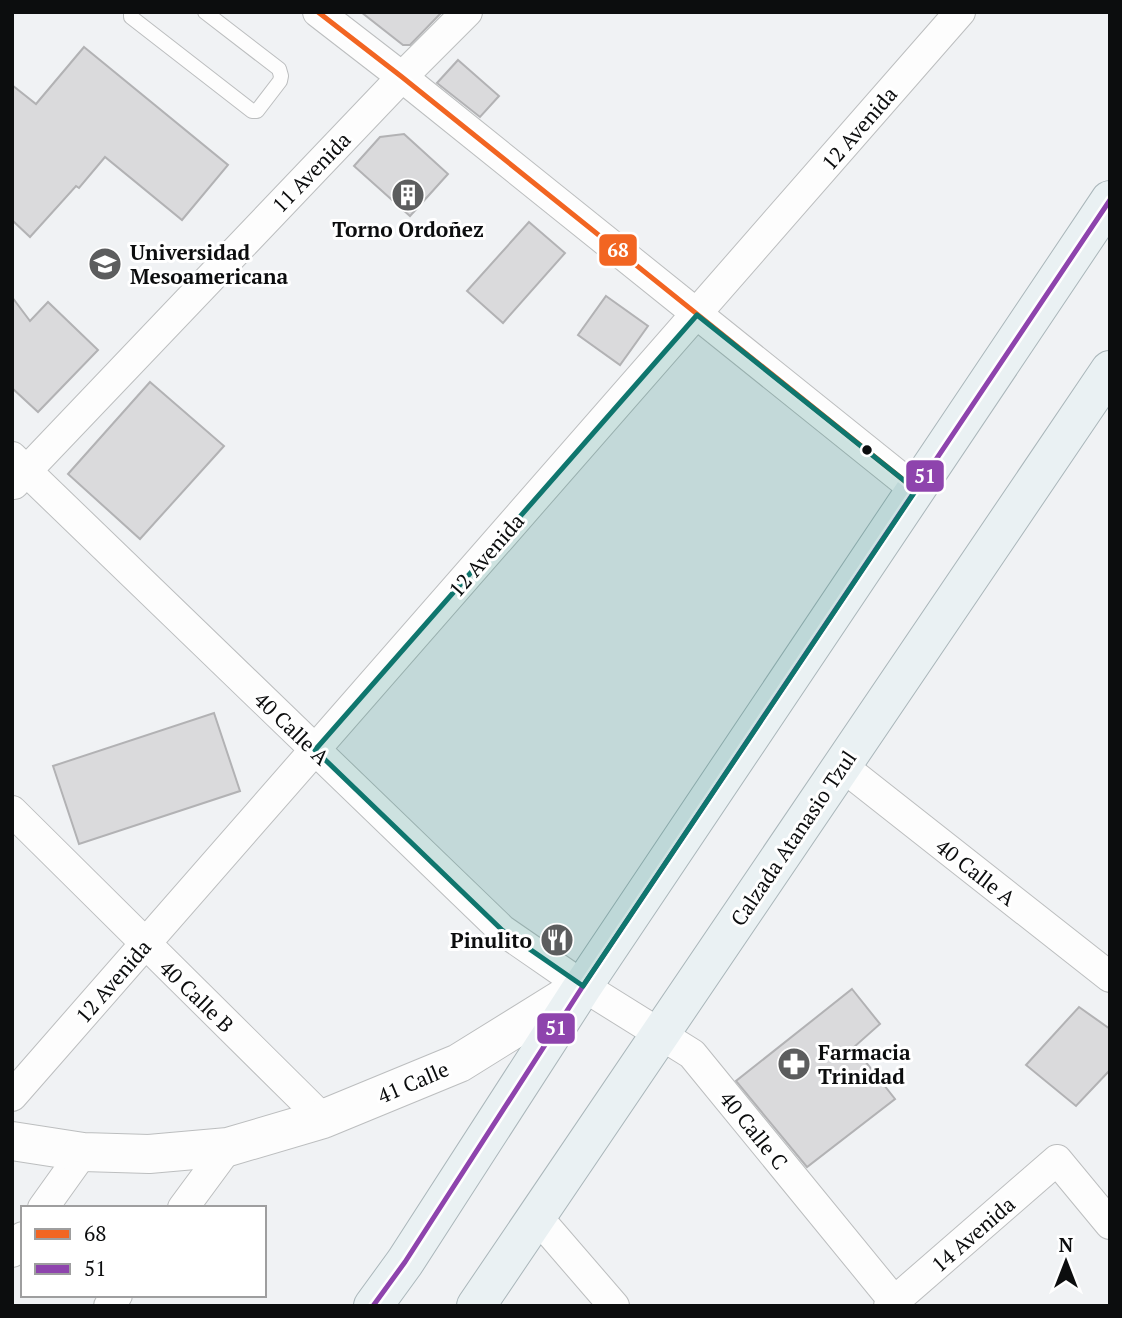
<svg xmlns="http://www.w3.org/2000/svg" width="1122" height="1318" font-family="'PT Serif',serif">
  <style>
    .building { fill: #dadadc; stroke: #b2b2b4; stroke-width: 2 }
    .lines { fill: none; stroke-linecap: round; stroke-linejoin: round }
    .lane-casing { stroke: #bcbebf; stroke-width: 16 }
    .street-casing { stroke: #bcbebf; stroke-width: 32 }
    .secondary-casing { stroke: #bcbebf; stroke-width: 40 }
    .primary-casing { stroke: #aab6ba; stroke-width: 40 }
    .lane { stroke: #fdfdfd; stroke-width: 14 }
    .street { stroke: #fdfdfd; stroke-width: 30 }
    .secondary { stroke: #fdfdfd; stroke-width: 38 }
    .primary { stroke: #eaf1f3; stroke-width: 38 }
    .bus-1-casing { stroke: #fff; stroke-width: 10 }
    .bus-2-casing { stroke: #fff; stroke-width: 10 }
    .bus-1 { stroke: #f26522; stroke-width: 5 }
    .bus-2 { stroke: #8e44ad; stroke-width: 5 }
    .marked { fill: #0f766e; fill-opacity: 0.2; stroke: #0f766e; stroke-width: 5; stroke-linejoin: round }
    .bus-dot { fill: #0c0d0e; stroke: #fff; stroke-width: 2.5 }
    .labels { text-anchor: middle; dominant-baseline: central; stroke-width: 6; stroke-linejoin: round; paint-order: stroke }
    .street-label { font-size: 21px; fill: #0c0d0e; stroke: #fff }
    .poi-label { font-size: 21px; font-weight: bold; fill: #0c0d0e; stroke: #fff; text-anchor: start }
    .line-badge { stroke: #fff; stroke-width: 2.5 }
    .badge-label { font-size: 19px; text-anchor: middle; font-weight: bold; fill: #fff }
  </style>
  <rect width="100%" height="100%" fill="#f0f2f4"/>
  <!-- building -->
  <g class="building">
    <path d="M361 12H442L410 45H403Z"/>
    <path d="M84 47 228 165 182 220 105 157 79 188 76 186 30 237 12 220V85L36 104Z"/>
    <path d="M458 60 499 96 480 117 437 83Z"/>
    <path d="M404 134 448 174 410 216 354 166 380 137Z"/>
    <path d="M529 222 565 253 503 323 467 291Z"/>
    <path d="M606 296 648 326 620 365 578 335Z"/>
    <path d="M12 297 30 321 48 302 98 350 38 412 12 388Z"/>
    <path d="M150 382 224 446 140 539 68 474Z"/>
    <path d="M214 713 240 791 79 844 53 766Z"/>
    <path d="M852 989 880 1024 854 1047 895 1099 807 1167 736 1081Z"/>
    <path d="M1079 1007 1110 1029V1070L1076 1106 1026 1065Z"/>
  </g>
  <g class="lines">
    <defs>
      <path id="lane" d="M131 12V17L252 111H257L280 81 281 76 279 69 205 12"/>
      <g id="street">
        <path d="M318 12 402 77 916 490"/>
        <path d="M12 457 502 930 583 986 692 1054 898 1306"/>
        <path d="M14 484 402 77 467 12"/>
        <path d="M842 766 1110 977"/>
        <path d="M12 811 323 1119"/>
        <path d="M12 1096 960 12"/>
        <path d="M43 1208 83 1152"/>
        <path d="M183 1208 228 1147"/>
        <path d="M538 1218 614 1306"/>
        <path d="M12 1252 23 1237"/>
        <path d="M109 1306 117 1295"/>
        <path d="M889 1306 1057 1160 1110 1224"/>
      </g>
      <path id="secondary" d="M12 1141 83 1152 149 1154 228 1147 323 1119 459 1063 583 986"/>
      <g id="primary">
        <path d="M373 1306 405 1262 583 986 1110 200"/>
        <path d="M476 1306 1110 370"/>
      </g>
    </defs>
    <!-- lane casing -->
    <use href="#lane" class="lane-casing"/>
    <!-- street casing -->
    <use href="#street" class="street-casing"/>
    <!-- secondary casing -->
    <use href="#secondary" class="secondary-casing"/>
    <!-- primary casing -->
    <use href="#primary" class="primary-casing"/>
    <!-- lane -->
    <use href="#lane" class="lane"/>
    <!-- street -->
    <use href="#street" class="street"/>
    <!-- secondary -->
    <use href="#secondary" class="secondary"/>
    <!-- primary -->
    <use href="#primary" class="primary"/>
    <defs>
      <path id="bus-1" d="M318 12 402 77 916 490"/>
      <path id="bus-2" d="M373 1306 405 1262 583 986 1110 200"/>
    </defs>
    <!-- bus-1 casing -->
    <use href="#bus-1" class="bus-1-casing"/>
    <!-- bus-2 casing -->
    <use href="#bus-2" class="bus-2-casing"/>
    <!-- bus-1 -->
    <use href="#bus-1" class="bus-1"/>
    <!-- bus-2 -->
    <use href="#bus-2" class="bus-2"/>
  </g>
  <!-- marked area -->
  <path class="marked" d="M697 315 916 490 583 986 502 930 315 750Z"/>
  <!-- icons -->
  <defs>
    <symbol id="building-disc" viewBox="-11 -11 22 22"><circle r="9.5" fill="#5c5d5e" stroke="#fff"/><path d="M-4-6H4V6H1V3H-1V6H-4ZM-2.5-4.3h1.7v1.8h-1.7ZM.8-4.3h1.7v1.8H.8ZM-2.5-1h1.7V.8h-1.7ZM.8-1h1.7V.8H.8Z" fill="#fff"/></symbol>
    <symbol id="university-disc" viewBox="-11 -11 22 22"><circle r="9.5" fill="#5c5d5e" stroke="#fff"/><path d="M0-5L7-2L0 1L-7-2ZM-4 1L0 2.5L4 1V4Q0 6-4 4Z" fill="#fff"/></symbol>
    <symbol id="restaurant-disc" viewBox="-11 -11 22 22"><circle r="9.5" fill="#5c5d5e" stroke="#fff"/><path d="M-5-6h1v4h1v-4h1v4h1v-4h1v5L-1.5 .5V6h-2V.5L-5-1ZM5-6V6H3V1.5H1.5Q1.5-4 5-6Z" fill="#fff"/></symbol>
    <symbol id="pharmacy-disc" viewBox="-11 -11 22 22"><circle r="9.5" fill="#5c5d5e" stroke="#fff"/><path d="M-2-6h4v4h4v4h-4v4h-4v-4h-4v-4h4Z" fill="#fff"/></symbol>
  </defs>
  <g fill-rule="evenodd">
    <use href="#building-disc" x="389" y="176" width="38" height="38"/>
    <use href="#university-disc" x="86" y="245" width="38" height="38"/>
    <use href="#restaurant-disc" x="538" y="921" width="38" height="38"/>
    <use href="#pharmacy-disc" x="775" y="1045" width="38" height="38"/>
  </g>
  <!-- markers -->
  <circle class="bus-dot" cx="867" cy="450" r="6"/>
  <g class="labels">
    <!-- street labels -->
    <g class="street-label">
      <text transform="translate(859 128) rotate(-49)">12 Avenida</text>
      <text transform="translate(311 172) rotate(-46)">11 Avenida</text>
      <text transform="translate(486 555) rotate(-49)">12 Avenida</text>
      <text transform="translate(292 728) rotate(44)">40 Calle A</text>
      <text transform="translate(793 838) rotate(-56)">Calzada Atanasio Tzul</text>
      <text transform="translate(976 872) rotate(38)">40 Calle A</text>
      <text transform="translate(113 981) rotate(-49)">12 Avenida</text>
      <text transform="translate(197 996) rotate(44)">40 Calle B</text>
      <text transform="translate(413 1082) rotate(-23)">41 Calle</text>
      <text transform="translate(754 1130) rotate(51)">40 Calle C</text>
      <text transform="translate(973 1234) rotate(-41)">14 Avenida</text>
    </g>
    <!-- poi labels -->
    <g class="poi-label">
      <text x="408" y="229" text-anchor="middle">Torno Ordoñez</text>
      <text x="130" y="252">Universidad<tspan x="130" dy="24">Mesoamericana</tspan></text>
      <text x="532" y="940" text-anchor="end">Pinulito</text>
      <text x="818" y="1052">Farmacia<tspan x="818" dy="24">Trinidad</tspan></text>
    </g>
  </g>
  <g class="line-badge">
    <rect x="598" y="233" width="40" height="34" rx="7" fill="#f26522"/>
    <rect x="905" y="459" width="40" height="34" rx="7" fill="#8e44ad"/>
    <rect x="536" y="1012" width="40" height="33" rx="7" fill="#8e44ad"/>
  </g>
  <g class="badge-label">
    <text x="618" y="257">68</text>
    <text x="925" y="483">51</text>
    <text x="556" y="1035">51</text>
  </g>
  <!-- border -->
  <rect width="1122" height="1318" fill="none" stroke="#0c0d0e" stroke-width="28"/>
  <!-- legend -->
  <rect x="21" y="1206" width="245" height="91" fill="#ffffff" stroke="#9e9e9f" stroke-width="2"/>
  <rect x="35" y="1229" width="35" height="10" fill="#f26522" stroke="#9e9e9f" stroke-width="2"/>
  <text x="84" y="1241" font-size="21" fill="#0c0d0e">68</text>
  <rect x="35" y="1264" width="35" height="10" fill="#8e44ad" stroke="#9e9e9f" stroke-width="2"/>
  <text x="84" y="1276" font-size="21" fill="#0c0d0e">51</text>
  <!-- north arrow -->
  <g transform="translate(1066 1262)" stroke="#ffffff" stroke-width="5" paint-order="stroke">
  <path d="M0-5L12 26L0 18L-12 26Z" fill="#0c0d0e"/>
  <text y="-10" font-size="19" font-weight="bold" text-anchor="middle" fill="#0c0d0e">N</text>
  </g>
</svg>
